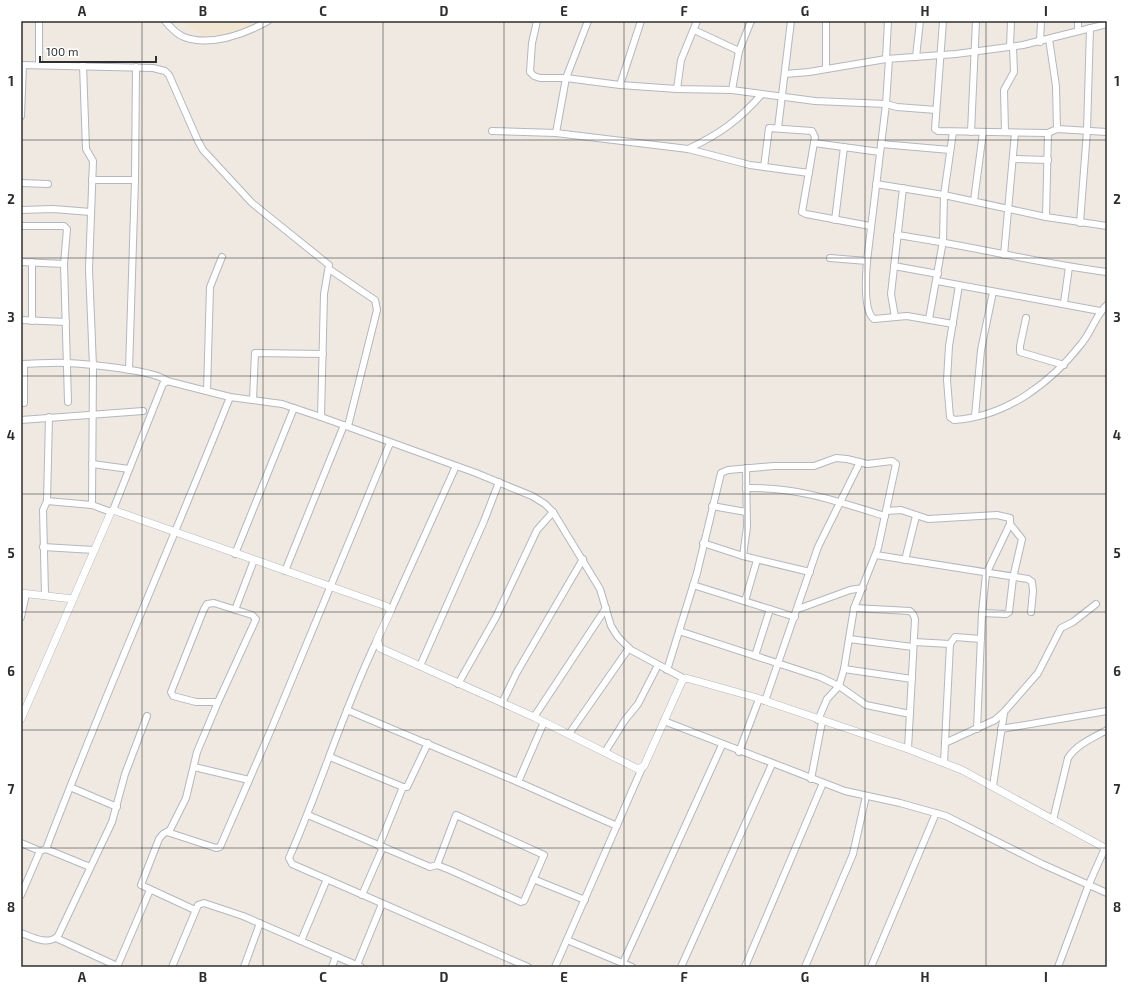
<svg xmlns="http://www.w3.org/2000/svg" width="1128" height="988" font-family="'Exo 2',sans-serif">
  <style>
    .education { fill: #f0e6d1 }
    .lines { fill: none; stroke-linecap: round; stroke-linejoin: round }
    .minor-casing { stroke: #b4b7c1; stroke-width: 8 }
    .tertiary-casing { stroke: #b4b7c1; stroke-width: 8 }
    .minor { stroke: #fff; stroke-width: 6 }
    .tertiary { stroke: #fff; stroke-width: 7 }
    .grid { fill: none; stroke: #2e2e2e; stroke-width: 1; stroke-opacity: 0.55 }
    .neatline { fill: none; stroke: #2e2e2e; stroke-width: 1.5 }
    .grid-label { font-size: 13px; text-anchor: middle; font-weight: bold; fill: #2e2e2e }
  </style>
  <rect width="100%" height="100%" fill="#efe9e1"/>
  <!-- education -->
  <path class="education" d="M180 21H257L239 33 203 36Z"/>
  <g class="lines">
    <defs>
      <g id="minor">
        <path d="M39 21V65"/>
        <path d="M165 21C170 27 176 34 184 37 210 47 245 34 268 21"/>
        <path d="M537 21 532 43 530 72 534 76 540 78H566L620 85 677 89 732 90 815 101 886 104 897 107 936 110"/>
        <path d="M588 21 566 78 556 133 688 149 750 165 809 173"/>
        <path d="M943 21 935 129 938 131 1048 133 1057 129 1107 132"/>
        <path d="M694 30 739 51"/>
        <path d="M1078 31V21"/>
        <path d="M1049 39 1056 86 1057 129"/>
        <path d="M1040 42 1041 21"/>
        <path d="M1010 47 1011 21"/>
        <path d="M916 57 920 21"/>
        <path d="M886 59 888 21"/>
        <path d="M889 59 886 104 867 261C866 274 863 311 874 319L907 316 953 324"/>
        <path d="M21 65 153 68 165 71 169 75 198 141 203 150 252 203 329 265 324 294 321 417"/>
        <path d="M83 65 86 149 93 161 89 269 93 366 92 505"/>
        <path d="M826 69V21"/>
        <path d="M785 74 809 72 886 59 956 54 1023 45 1107 24"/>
        <path d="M620 85 641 21"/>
        <path d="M677 89 681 60 697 21"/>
        <path d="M732 90 739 51 751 21"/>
        <path d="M21 116 23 65"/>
        <path d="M778 128 791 21"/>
        <path d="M492 131 556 133"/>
        <path d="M971 132 976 21"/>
        <path d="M1005 132 1004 90 1014 72 1013 47"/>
        <path d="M814 143 880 152"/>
        <path d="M881 144 950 150"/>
        <path d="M688 149C720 134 739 120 762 94"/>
        <path d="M1013 159 1048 160"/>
        <path d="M764 167 769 128 812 131 815 137 802 212 806 214 870 226"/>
        <path d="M92 180H135"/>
        <path d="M21 183 48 184"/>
        <path d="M876 184 944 195 1046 217 1107 226"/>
        <path d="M974 201 983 132"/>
        <path d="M21 210 53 209 91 212"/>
        <path d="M1046 217 1048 133"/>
        <path d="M835 220 844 147"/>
        <path d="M1080 223 1087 131 1090 28"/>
        <path d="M21 226H64L67 229 64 264 68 402"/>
        <path d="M897 235C968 245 1036 263 1107 272"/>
        <path d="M1004 255 1015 133"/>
        <path d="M830 258 867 261"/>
        <path d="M21 262 64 264"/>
        <path d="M32 262V321"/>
        <path d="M894 266 938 274"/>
        <path d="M329 269 375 300 377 310 348 426"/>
        <path d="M937 281 1100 311"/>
        <path d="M959 285 949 346 947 380 950 417 954 420C1006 417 1051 383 1082 343 1092 331 1095 316 1107 305"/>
        <path d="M1064 303 1069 267"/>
        <path d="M895 317 891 294 903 188"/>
        <path d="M1026 318 1020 346V352L1064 365"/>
        <path d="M929 319 943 241 944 195 953 132"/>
        <path d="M21 320 66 322"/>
        <path d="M21 364C36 364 52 362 67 363 86 364 155 370 167 381"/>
        <path d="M24 364V403"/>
        <path d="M129 370 135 180 136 67"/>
        <path d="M207 391 210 287 222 257"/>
        <path d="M253 400 255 353 323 354"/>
        <path d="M975 416 981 350 993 292"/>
        <path d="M21 420 143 411"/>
        <path d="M92 464 129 469"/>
        <path d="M746 488C798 487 836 501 885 516"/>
        <path d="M47 501 92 505 111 512"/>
        <path d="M712 506 746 512"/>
        <path d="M113 510 163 384 167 381 230 397 282 404 321 417 476 473 532 496 545 504 553 512 600 589 611 626 618 637 631 650 683 678"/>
        <path d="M886 511 901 510 928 519 997 515 1010 518V524L1022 539 1013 578 1009 612 1006 614 982 613"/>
        <path d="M703 543 743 556 810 572"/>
        <path d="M43 547 94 550"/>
        <path d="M235 554 294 408"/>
        <path d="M876 555 1028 579 1032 582 1033 591 1031 612"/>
        <path d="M743 556 747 527 746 468"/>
        <path d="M905 560 916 516"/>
        <path d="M285 571 344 425"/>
        <path d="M693 585 795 617"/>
        <path d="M45 595 43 510 47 501 49 417"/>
        <path d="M745 601 757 560"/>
        <path d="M854 608 910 611 913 614 915 619 908 749"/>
        <path d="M798 609 850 590 863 588"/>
        <path d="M235 610 254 560"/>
        <path d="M391 610 456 466"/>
        <path d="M21 617 26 594"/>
        <path d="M679 631 820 677 839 686 866 705 910 714"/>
        <path d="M849 639 913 647"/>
        <path d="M377 640C343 710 321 786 289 858L292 864 528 967"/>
        <path d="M914 642 950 644"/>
        <path d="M755 656 770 609"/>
        <path d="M420 666 484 521 499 482"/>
        <path d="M844 669 912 679"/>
        <path d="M667 670 697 573 721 473 728 470 774 466H814L836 458 847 459 867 464 892 461 896 464 878 548 854 608 844 669 839 686 827 699 818 720"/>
        <path d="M458 684 496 617 537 530 553 512"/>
        <path d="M765 701 818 547 860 462"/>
        <path d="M502 703 517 672 583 559"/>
        <path d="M347 710 518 782 617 826"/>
        <path d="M534 717 606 608"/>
        <path d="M664 721 845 791 900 803 946 816 1042 864 1107 893"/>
        <path d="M977 729 982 613 986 574 1010 524"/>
        <path d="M1001 729 1107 711"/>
        <path d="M569 734 629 648"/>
        <path d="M945 743 995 720 1004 712 1038 673 1061 628 1073 622 1096 604"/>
        <path d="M605 752 625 720 638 704 658 665"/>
        <path d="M739 752 759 699"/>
        <path d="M330 757 403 787H407L428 743"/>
        <path d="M944 763 950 644 955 637 981 639"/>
        <path d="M194 767 249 780"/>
        <path d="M811 779 822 722"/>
        <path d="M518 782 544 722"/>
        <path d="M993 786 1004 713"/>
        <path d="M70 787 117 807"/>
        <path d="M308 815 430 867 437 865 450 870 521 902 524 901 544 855 456 815 437 865"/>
        <path d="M1053 820 1068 758C1077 744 1093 738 1107 730"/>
        <path d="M167 832 216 848 220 847 273 725 390 443"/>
        <path d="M21 843 40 851"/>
        <path d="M379 846 403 787"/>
        <path d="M46 849 90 867"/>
        <path d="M533 879 585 900"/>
        <path d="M21 895 40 851 46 849C104 696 170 548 230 397"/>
        <path d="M362 895 383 847"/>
        <path d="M195 910 141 885 159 839 163 834 170 830 186 798 197 752 218 702 256 619 252 615 214 603 207 604 204 609 171 692 173 696 196 702H218"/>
        <path d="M21 933C32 937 48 946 58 936L112 822 125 774 147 716"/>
        <path d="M56 938 117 966"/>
        <path d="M567 940 632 967"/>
        <path d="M301 941 327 879"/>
        <path d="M623 963 722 745"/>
        <path d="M357 965 382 904"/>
        <path d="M117 967 150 890"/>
        <path d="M172 967 198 905 204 903 243 916 361 967"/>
        <path d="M244 967 260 923"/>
        <path d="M332 967 336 956"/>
        <path d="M555 967 642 768"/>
        <path d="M681 967 772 764"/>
        <path d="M745 967 823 783"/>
        <path d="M805 967 853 854 866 796"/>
        <path d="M871 967 936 813"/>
        <path d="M1058 967 1089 884 1105 848"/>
      </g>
      <g id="tertiary">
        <path d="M21 593 73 599"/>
        <path d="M21 719 111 512 113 510 386 606 391 610 377 640 380 648 534 717 638 769 644 766 682 681 686 678 754 697 908 749 962 770 1107 849"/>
      </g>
    </defs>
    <!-- minor casing -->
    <use href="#minor" class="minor-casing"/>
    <!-- tertiary casing -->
    <use href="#tertiary" class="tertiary-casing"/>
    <!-- minor -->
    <use href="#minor" class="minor"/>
    <!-- tertiary -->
    <use href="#tertiary" class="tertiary"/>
  </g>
  <!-- grid -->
  <path class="grid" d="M142 21V967M263 21V967M383 21V967M504 21V967M624 21V967M745 21V967M865 21V967M986 21V967M21 140H1107M21 258H1107M21 376H1107M21 494H1107M21 612H1107M21 730H1107M21 848H1107"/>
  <!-- border -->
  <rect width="1128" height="988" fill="none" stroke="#ffffff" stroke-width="44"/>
  <!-- scale -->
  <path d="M40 56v6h116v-6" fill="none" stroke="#2e2e2e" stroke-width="2"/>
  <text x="46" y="56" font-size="12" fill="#2e2e2e" stroke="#ffffff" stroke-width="3" paint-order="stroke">100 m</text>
  <rect x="22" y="22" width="1084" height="944" class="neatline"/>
  <g class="grid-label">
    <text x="82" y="16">A</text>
    <text x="203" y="16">B</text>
    <text x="323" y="16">C</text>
    <text x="444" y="16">D</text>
    <text x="564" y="16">E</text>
    <text x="684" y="16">F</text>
    <text x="805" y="16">G</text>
    <text x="925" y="16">H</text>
    <text x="1046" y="16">I</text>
    <text x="11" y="86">1</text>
    <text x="1117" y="86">1</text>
    <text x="11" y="204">2</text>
    <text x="1117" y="204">2</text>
    <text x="11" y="322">3</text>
    <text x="1117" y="322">3</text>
    <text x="11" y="440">4</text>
    <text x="1117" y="440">4</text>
    <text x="11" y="558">5</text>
    <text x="1117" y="558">5</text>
    <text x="11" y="676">6</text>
    <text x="1117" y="676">6</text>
    <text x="11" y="794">7</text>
    <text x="1117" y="794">7</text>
    <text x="11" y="912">8</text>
    <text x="1117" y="912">8</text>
    <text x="82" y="982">A</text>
    <text x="203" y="982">B</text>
    <text x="323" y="982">C</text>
    <text x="444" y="982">D</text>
    <text x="564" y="982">E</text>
    <text x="684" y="982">F</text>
    <text x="805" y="982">G</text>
    <text x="925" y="982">H</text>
    <text x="1046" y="982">I</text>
  </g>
</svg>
